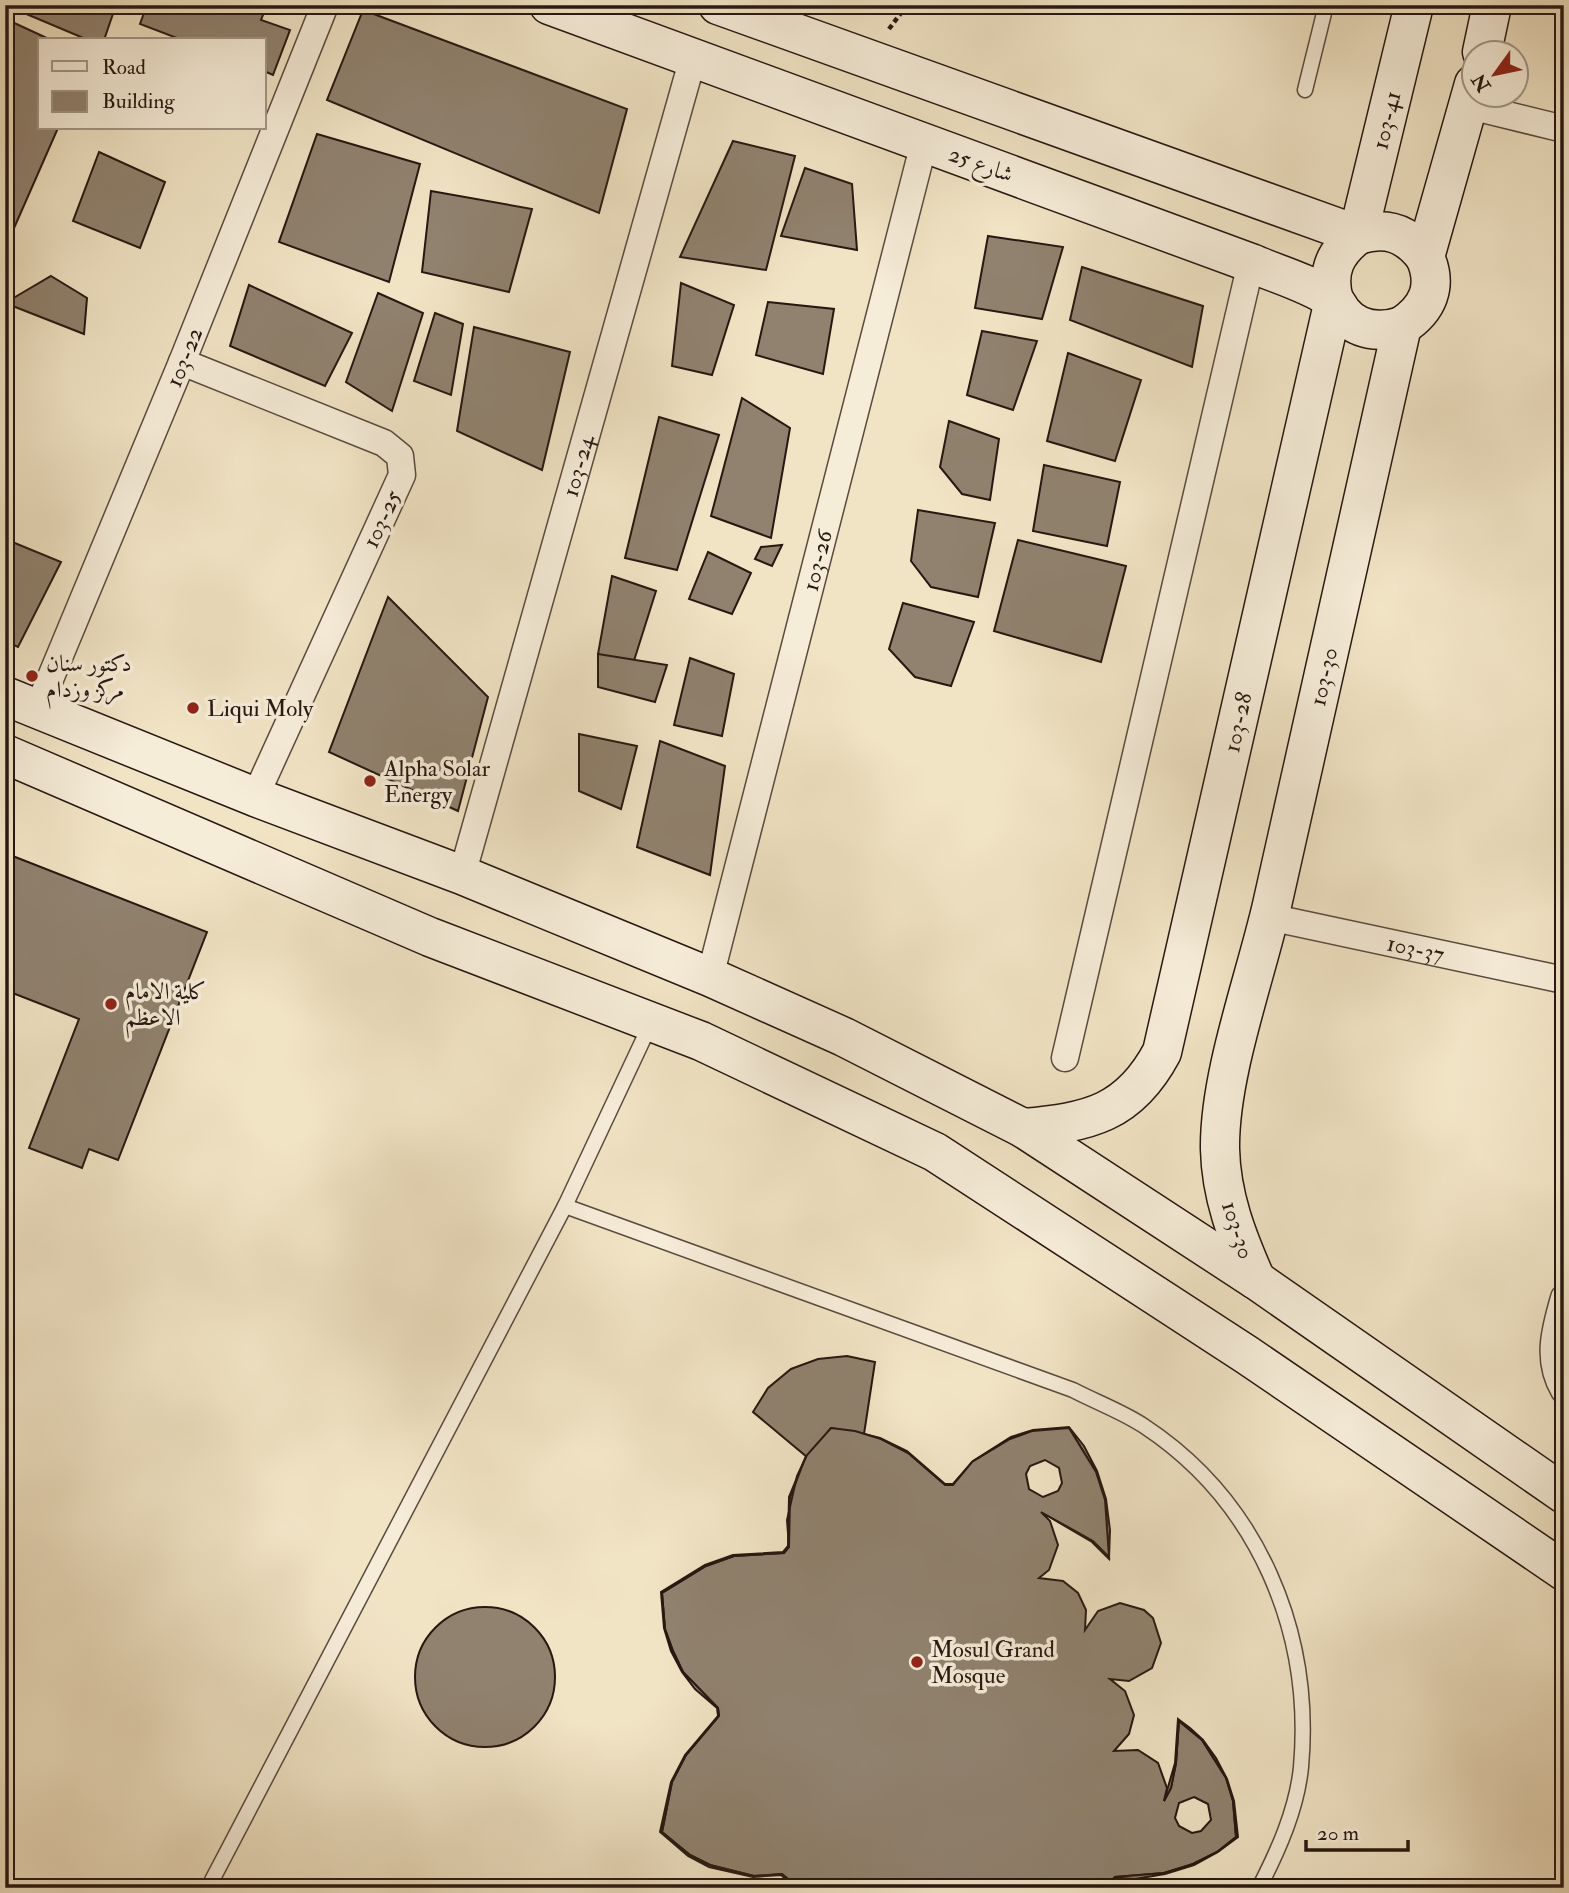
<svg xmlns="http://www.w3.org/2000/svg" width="1569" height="1893" font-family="'IM FELL Double Pica',Amiri,serif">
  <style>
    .building { fill: #90826f; stroke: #271711; stroke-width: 2; fill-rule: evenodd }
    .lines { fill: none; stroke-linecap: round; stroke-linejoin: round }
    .lane-casing { stroke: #5a4a3e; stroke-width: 17 }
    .street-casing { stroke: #5a4a3e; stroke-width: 29 }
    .secondary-casing { stroke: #271711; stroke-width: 41 }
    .path { stroke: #271711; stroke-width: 4.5; stroke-dasharray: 5 3.5; stroke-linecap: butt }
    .lane { stroke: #f6edd9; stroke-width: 14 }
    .street { stroke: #f6edd9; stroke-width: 26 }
    .secondary { stroke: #f6edd9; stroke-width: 38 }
    .poi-dot { fill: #8f2418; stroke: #f6edd9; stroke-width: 2.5 }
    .labels { text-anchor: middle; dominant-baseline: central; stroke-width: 7; stroke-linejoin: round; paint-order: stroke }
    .street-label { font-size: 23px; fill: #271711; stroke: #f6edd9 }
    .poi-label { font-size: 23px; fill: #271711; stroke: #f6edd9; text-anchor: start }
  </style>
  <rect width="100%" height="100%" fill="#f1e4c5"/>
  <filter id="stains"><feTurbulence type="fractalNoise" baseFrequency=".00286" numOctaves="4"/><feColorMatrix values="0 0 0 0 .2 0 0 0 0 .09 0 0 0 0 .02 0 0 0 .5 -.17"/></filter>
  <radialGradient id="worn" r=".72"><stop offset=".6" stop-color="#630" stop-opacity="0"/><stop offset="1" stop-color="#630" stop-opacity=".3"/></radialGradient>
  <!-- building -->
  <g class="building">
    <path d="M5 5H116L104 40H88Z"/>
    <path d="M147 5H267L261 20 290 30 273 75 264 71V40H182L140 24Z"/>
    <path d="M363 10 627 109 599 213 327 100Z"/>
    <path d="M10 21 51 40H40V128H58L11 235 5 233V35Z"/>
    <path d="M317 134 420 164 389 282 279 242Z"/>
    <path d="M733 141 795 156 766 270 680 257Z"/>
    <path d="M99 152 165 182 140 248 73 221Z"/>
    <path d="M805 168 852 184 857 250 781 236Z"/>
    <path d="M431 191 532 209 509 292 422 272Z"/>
    <path d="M988 236 1063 247 1042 319 975 308Z"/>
    <path d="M1082 267 1203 306 1192 367 1070 320Z"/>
    <path d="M51 276 87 298 84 334 5 303Z"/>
    <path d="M681 283 734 305 712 375 672 366Z"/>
    <path d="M249 285 352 333 325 386 230 346Z"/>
    <path d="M378 293 423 313 392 411 346 382Z"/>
    <path d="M768 302 834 309 823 374 756 355Z"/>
    <path d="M435 313 463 324 451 395 414 381Z"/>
    <path d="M474 327 570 352 542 470 457 431Z"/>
    <path d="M982 331 1037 341 1013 410 967 395Z"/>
    <path d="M1068 353 1141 380 1115 461 1047 441Z"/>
    <path d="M742 398 790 428 771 538 711 516Z"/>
    <path d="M659 417 719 435 677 570 625 558Z"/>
    <path d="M949 421 999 439 990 500 962 494 940 467Z"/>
    <path d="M1044 465 1120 482 1107 546 1033 531Z"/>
    <path d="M918 510 995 523 978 597 931 587 911 561Z"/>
    <path d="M5 539 61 562 18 647 5 641Z"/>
    <path d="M1018 540 1126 566 1101 662 994 631Z"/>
    <path d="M782 545 772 566 755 559 761 547Z"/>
    <path d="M708 552 751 573 732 614 689 599Z"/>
    <path d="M612 576 656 591 632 667 598 654Z"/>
    <path d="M388 597 488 697 458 811 329 752Z"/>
    <path d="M903 603 974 622 951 686 915 677 889 649Z"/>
    <path d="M598 654 667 665 655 702 598 687Z"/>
    <path d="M690 658 734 674 722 736 674 725Z"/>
    <path d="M579 734 637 746 621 809 579 791Z"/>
    <path d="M660 741 725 766 710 875 637 847Z"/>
    <path d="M5 853 207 932 118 1160 89 1149 82 1168 29 1148 79 1019 5 990Z"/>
    <path d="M847 1356 875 1362 864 1434 831 1428 807 1457 753 1412 768 1388 791 1369 818 1359Z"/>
    <path d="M1069 1427 1084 1446 1097 1471 1106 1499 1110 1530 1109 1559 1092 1542 1041 1512 1093 1541 1109 1557 1105 1500 1096 1472 1069 1428 1032 1431 1010 1439 972 1462 953 1485H945L908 1453 864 1434 880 1438 907 1451 945 1484H953L973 1461 1011 1437 1033 1430Z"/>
    <path d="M831 1428 855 1431 881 1439 908 1453 945 1485H953L972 1462 1010 1439 1032 1431 1069 1428 1096 1472 1105 1500 1109 1557 1093 1541 1041 1512 1050 1521 1058 1545 1049 1570 1039 1578 1063 1581 1078 1593 1086 1610 1085 1630 1098 1611 1120 1603 1144 1610 1153 1618 1161 1643 1152 1668 1129 1681 1110 1679 1125 1691 1134 1715 1129 1734 1114 1751 1138 1750 1158 1763 1167 1788 1164 1801 1171 1788 1176 1763 1179 1721 1202 1740 1226 1778 1233 1801 1236 1837 1217 1852 1193 1864 1164 1873 1115 1877 1109 1883V1888H788L789 1880 782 1874 754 1876 710 1865 690 1855 662 1832 672 1782 686 1755 719 1716 718 1708 683 1672 673 1651 665 1629 662 1593 706 1566 734 1556 784 1553 789 1547 787 1520 797 1476 807 1455ZM1045 1460 1059 1468 1062 1483 1058 1491 1043 1497 1029 1489 1026 1474 1030 1466ZM1194 1797 1208 1804 1211 1820 1201 1831 1192 1833 1179 1826 1175 1818 1179 1803Z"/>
    <path d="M806 1456 790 1498 789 1547 784 1553 734 1556 706 1566 662 1593 665 1629 673 1651 683 1672 718 1708 719 1716 686 1755 672 1782 662 1832 690 1855 710 1865 754 1876 782 1874 789 1880 788 1888V1881L781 1875 753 1877 709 1867 688 1856 660 1832 671 1782 685 1755 718 1716 717 1708 695 1689 682 1672 671 1651 664 1628 661 1592 705 1565 733 1555 783 1552 788 1546 789 1497Z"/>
    <circle cx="485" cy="1677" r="70"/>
    <path d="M1178 1719 1190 1728 1203 1740 1216 1758 1227 1779 1234 1801 1238 1837 1218 1852 1194 1865 1165 1874 1135 1879 1116 1878 1109 1888V1883L1115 1877 1164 1873 1193 1864 1217 1852 1236 1837 1233 1801 1226 1778 1202 1740 1179 1721 1176 1763 1171 1788 1164 1801 1175 1763Z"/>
  </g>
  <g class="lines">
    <defs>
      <g id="lane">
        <path d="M1305 90 1326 5"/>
        <path d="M565 1206 1073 1390C1096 1402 1123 1412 1144 1426 1259 1502 1313 1633 1301 1767 1297 1809 1278 1851 1259 1888"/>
        <path d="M208 1888 565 1206 651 1023"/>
      </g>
      <g id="street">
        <path d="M1470 106 1564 129"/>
        <path d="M182 362 384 443 400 456 402 475 255 797"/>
        <path id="s1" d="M38 708 182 362 325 5"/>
        <path id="s2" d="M462 875 693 58"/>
        <path id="s3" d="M1269 917 1564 980"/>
        <path id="s4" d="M710 977 924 143"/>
        <path d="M1065 1058 1251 263"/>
        <path d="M1564 1298C1555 1329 1546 1360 1564 1390"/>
      </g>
      <g id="secondary">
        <path d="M549 5 1251 263C1276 274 1309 283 1332 299 1337 302 1339 308 1342 312 1357 331 1380 333 1402 326"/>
        <path d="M718 5 1358 235C1386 226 1407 233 1425 257"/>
        <path d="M1482 52 1492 5"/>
        <path d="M5 696 255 797 462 875 710 977 844 1037 1023 1128 1256 1280 1564 1494"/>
        <path d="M5 754 430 937 701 1041 935 1152 1247 1355 1564 1571"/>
        <path id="s5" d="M1023 1128C1089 1122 1129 1114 1162 1052L1334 300C1326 272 1335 252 1358 235L1414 5"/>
        <path id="s6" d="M1256 1280C1237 1237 1221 1196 1220 1149 1219 1075 1255 979 1272 905 1315 712 1359 519 1402 326 1428 309 1438 286 1425 257L1474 84"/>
      </g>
    </defs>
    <!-- lane casing -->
    <use href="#lane" class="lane-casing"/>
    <!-- street casing -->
    <use href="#street" class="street-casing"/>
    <!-- secondary casing -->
    <use href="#secondary" class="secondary-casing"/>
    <!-- path -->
    <path class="path" d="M889 29 907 5"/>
    <!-- lane -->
    <use href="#lane" class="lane"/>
    <!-- street -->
    <use href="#street" class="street"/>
    <!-- secondary -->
    <use href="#secondary" class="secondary"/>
  </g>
  <!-- markers -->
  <g class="poi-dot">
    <circle cx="32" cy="676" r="7"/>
    <circle cx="193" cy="708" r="7"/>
    <circle cx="370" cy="781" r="7"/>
    <circle cx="111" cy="1004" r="7"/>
    <circle cx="917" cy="1662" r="7"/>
  </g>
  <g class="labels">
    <!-- street labels -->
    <g class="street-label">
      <text stroke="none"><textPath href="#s5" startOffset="1132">103-41</textPath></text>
      <text transform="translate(981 164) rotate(20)">شارع 25</text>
      <text stroke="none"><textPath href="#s1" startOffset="380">103-22</textPath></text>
      <text stroke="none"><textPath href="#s2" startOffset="425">103-24</textPath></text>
      <text transform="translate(382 519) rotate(-65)">103-25</text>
      <text stroke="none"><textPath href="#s4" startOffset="430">103-26</textPath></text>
      <text stroke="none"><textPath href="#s6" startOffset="621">103-30</textPath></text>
      <text stroke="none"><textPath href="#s5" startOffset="506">103-28</textPath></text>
      <text stroke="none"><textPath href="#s3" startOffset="150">103-37</textPath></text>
      <text transform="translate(1238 1230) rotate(72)">103-30</text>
    </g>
    <!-- poi labels -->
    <g class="poi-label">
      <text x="46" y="663">دكتور سنان<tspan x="46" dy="26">مركز وزدام</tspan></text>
      <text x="207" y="708">Liqui Moly</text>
      <text x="384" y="768">Alpha Solar<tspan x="384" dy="26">Energy</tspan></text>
      <text x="125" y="991">كلية الامام<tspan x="125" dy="26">الاعظم</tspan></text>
      <text x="931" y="1649">Mosul Grand<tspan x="931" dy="26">Mosque</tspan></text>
    </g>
  </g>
  <!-- margin -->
  <rect width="1569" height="1893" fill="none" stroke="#f1e4c5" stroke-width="28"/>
  <rect x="7" y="7" width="1555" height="1879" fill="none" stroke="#271711" stroke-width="3.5"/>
  <rect x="14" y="14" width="1541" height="1865" fill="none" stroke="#271711" stroke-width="2"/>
  <!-- legend -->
  <rect x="38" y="38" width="228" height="91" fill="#f6edd9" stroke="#a39789" stroke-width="2"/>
  <rect x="52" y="61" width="35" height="10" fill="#f6edd9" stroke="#a39789" stroke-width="2"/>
  <text x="102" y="74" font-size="21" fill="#271711">Road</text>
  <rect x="52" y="91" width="35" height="21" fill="#90826f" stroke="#a39789" stroke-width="2"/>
  <text x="102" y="108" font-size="21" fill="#271711">Building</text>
  <!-- north arrow -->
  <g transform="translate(1495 74) rotate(237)"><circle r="33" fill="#f6edd9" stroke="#a39789" stroke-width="2"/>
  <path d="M0-5L12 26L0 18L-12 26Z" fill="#8f2418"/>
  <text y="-10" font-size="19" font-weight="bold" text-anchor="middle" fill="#271711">N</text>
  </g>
  <!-- scale -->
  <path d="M1306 1840v10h102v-10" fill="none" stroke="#271711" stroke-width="3.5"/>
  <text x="1317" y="1840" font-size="21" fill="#271711" stroke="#f6edd9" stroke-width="5" paint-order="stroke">20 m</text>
  <rect width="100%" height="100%" filter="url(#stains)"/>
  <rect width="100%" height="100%" fill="url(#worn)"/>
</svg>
